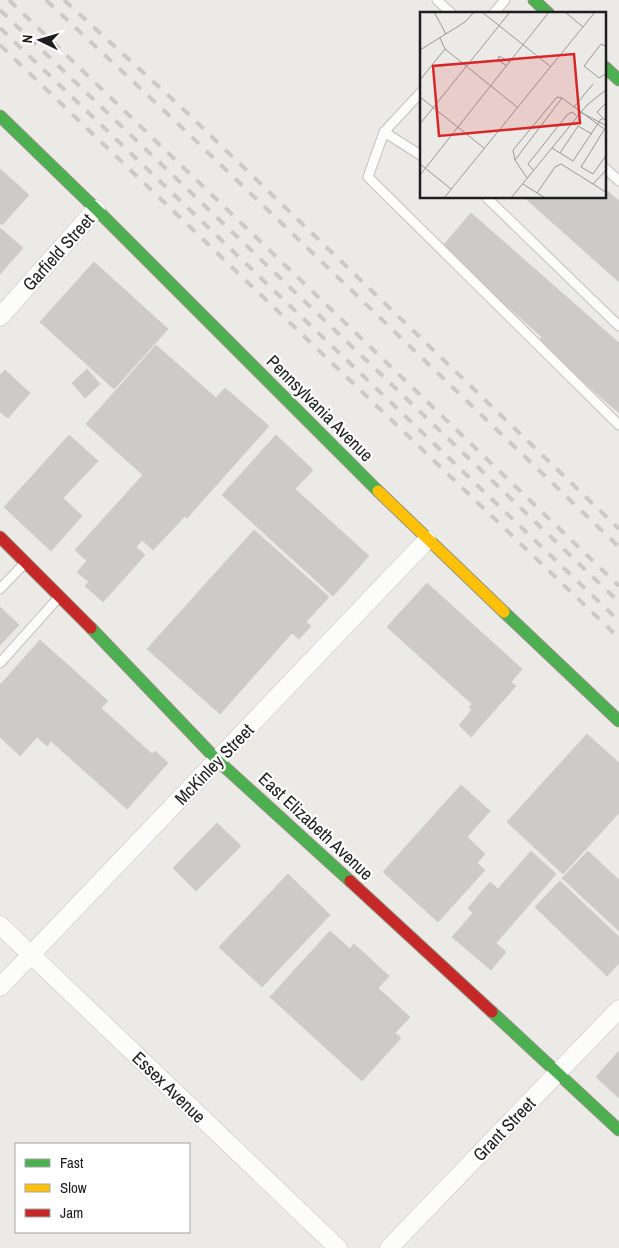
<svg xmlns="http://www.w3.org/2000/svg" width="619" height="1248" font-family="'Archivo Narrow',sans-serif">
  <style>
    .building { fill: #cdcac8; stroke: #cfccc9 }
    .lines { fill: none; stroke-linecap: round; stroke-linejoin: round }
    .lane-casing { stroke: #c2c1bf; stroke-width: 11 }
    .street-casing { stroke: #c2c1bf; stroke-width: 19 }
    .fast-casing { stroke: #939381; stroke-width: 13 }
    .slow-casing { stroke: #939381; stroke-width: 13 }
    .jam-casing { stroke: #939381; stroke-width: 13 }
    .lane { stroke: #fcfcfb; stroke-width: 9 }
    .street { stroke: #fcfcfb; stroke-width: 18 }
    .fast { stroke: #4caf50; stroke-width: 11 }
    .slow { stroke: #ffc107; stroke-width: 11 }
    .jam { stroke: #c62828; stroke-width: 11 }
    .rail { stroke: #cacac9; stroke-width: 4; stroke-dasharray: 10 10; stroke-linecap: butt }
    .labels { text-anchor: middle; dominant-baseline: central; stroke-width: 4.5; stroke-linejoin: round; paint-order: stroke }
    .street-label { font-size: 18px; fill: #1e1e1e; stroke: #fff }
    .inset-road { fill: none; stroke: #9a9897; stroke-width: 1 }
    .view { fill: #d62828; fill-opacity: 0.15; stroke: #d62828; stroke-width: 2.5 }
    .inset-edge { fill: none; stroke: #1e1e1e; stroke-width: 2.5 }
  </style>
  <rect width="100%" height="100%" fill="#eceae7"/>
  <!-- building -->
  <g class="building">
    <path d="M0 169 29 195 2 225 0 223Z"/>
    <path d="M605 189 619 201V282L525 198H605Z"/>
    <path d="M471 213 619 343V413L538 342 542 337 441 248Z"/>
    <path d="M0 228 23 248 0 274Z"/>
    <path d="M94 262 168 329 114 389 40 322Z"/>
    <path d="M156 345 216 398 225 388 269 426 187 518 185 516 153 550 142 540 136 547 145 555 103 602 85 586 89 582 77 572 87 561 75 550 143 475 86 424Z"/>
    <path d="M87 369 100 384 85 398 72 383Z"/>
    <path d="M5 370 30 393 8 418 0 412V375Z"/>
    <path d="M69 435 98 461 63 498 82 516 51 551 4 507Z"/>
    <path d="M276 435 313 470 295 489 369 556 333 596 222 495Z"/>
    <path d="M254 530 329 597 306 622 311 626 299 639 292 633 220 714 147 649Z"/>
    <path d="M427 583 522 669 511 682 516 686 471 737 459 725 472 710 469 707 472 704 387 627Z"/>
    <path d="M0 607 19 625 0 645Z"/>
    <path d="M40 640 108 701 101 708 152 754 155 751 168 763 127 809 51 741 47 746 37 737 20 756 0 737V685Z"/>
    <path d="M587 734 619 763V813L563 874 507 822Z"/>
    <path d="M461 785 490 811 467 837 485 854 477 863 485 870 438 922 383 872Z"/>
    <path d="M217 823 241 846 196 891 173 868Z"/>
    <path d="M531 851 556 874 496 943 506 952 491 970 452 937 473 913 468 908 490 882 498 889Z"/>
    <path d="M588 851 619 880V931L562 878Z"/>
    <path d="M288 874 330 915 262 987 219 947Z"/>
    <path d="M560 881 619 937V963L607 976 535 907Z"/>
    <path d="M330 931 350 949 354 944 389 976 378 988 410 1017 395 1033 401 1038 362 1081 270 997Z"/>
    <path d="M619 1051V1098L596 1077Z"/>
  </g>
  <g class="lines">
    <defs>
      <g id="lane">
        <path d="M437 0 452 14"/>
        <path d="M493 14 505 0"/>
        <path d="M422 91 384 132 422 156"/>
        <path d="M384 132 368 177 619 425"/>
        <path d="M605 168 619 181"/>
        <path d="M487 198 619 326"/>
        <path d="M0 589 26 562"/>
        <path d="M0 663 59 597"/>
      </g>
      <g id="street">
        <path d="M0 317 96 209"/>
        <path d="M0 925 338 1248"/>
        <path d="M0 987 427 540"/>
        <path d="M389 1248 619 1009"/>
      </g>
      <g id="fast">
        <path d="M534 0 549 14"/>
        <path d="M605 67 619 80"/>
        <path d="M0 116 96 209 378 491"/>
        <path d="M504 612 619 721"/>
        <path d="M91 628 217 760 350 881"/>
        <path d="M492 1012 619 1130"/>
      </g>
      <path id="slow" d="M378 491 504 612"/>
      <g id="jam">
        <path d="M0 537 91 628"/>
        <path d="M350 881 492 1012"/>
      </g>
    </defs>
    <!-- lane casing -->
    <use href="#lane" class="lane-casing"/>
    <!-- street casing -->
    <use href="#street" class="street-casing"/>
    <!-- fast casing -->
    <use href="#fast" class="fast-casing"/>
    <!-- slow casing -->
    <use href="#slow" class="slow-casing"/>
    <!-- jam casing -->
    <use href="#jam" class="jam-casing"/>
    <!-- lane -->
    <use href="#lane" class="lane"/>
    <!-- street -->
    <use href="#street" class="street"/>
    <!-- fast -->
    <use href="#fast" class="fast"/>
    <!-- slow -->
    <use href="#slow" class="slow"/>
    <!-- jam -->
    <use href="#jam" class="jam"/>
    <!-- rail -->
    <g class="rail">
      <path d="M9 0 619 586"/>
      <path d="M46 0 173 119 619 547"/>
      <path d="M64 0 183 109 619 529"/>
      <path d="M0 10 619 602"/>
      <path d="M0 28 619 621"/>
      <path d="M0 45 619 638"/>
    </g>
  </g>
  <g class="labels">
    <!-- street labels -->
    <g class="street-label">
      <text transform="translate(58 252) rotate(-48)">Garfield Street</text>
      <text transform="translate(320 408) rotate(45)">Pennsylvania Avenue</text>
      <text transform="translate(214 764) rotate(-46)">McKinley Street</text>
      <text transform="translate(316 826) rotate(43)">East Elizabeth Avenue</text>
      <text transform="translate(169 1087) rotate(44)">Essex Avenue</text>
      <text transform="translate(504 1129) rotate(-46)">Grant Street</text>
    </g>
  </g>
  <!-- overview -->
  <g transform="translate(420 12)">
    <rect width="186" height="186" fill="#eceae7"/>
    <path class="inset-road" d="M14 0 26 22M62 0 131 55M145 0 163 15M20 26 25 37 97 95M187 35 181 32 164 54 179 66 187 61M0 38 45 10 54 0M87 54 78 48 79 44 90 50M0 68 25 37M0 85 64 136M154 95 173 72M160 100 187 114M183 106 177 100 187 90M0 112 90 0M184 118 161 155 173 162 187 142M132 136 153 149 181 107H187M140 141 158 114 172 122M95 148 93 138 137 85 142 86M0 152 31 177M187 157 173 172 187 181M113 158 108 152 147 103 152 100 157 104M0 163 129 0M107 166 95 148 142 86 187 119M103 172 125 186M117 181 135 155 141 152 173 172M24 186 175 0M91 186 167 93 187 77"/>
    <path class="view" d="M154 42 160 111 19 124 13 54Z"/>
    <rect width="186" height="186" class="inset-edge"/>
  </g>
  <!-- legend -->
  <rect x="15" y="1143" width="175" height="90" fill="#ffffff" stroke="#a5a5a5"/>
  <rect x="25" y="1159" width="25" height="8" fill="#4caf50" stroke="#a5a5a5"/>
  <text x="60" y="1168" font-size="15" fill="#1e1e1e">Fast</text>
  <rect x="25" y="1184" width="25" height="8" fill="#ffc107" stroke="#a5a5a5"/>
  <text x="60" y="1193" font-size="15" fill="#1e1e1e">Slow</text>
  <rect x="25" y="1209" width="25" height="8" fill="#c62828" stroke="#a5a5a5"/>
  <text x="60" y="1218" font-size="15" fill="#1e1e1e">Jam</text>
  <!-- north arrow -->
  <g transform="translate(40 40) rotate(275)" stroke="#ffffff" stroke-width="4" paint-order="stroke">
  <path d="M0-4L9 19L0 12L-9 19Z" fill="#1e1e1e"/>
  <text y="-8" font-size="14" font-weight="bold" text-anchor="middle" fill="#1e1e1e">N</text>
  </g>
</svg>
